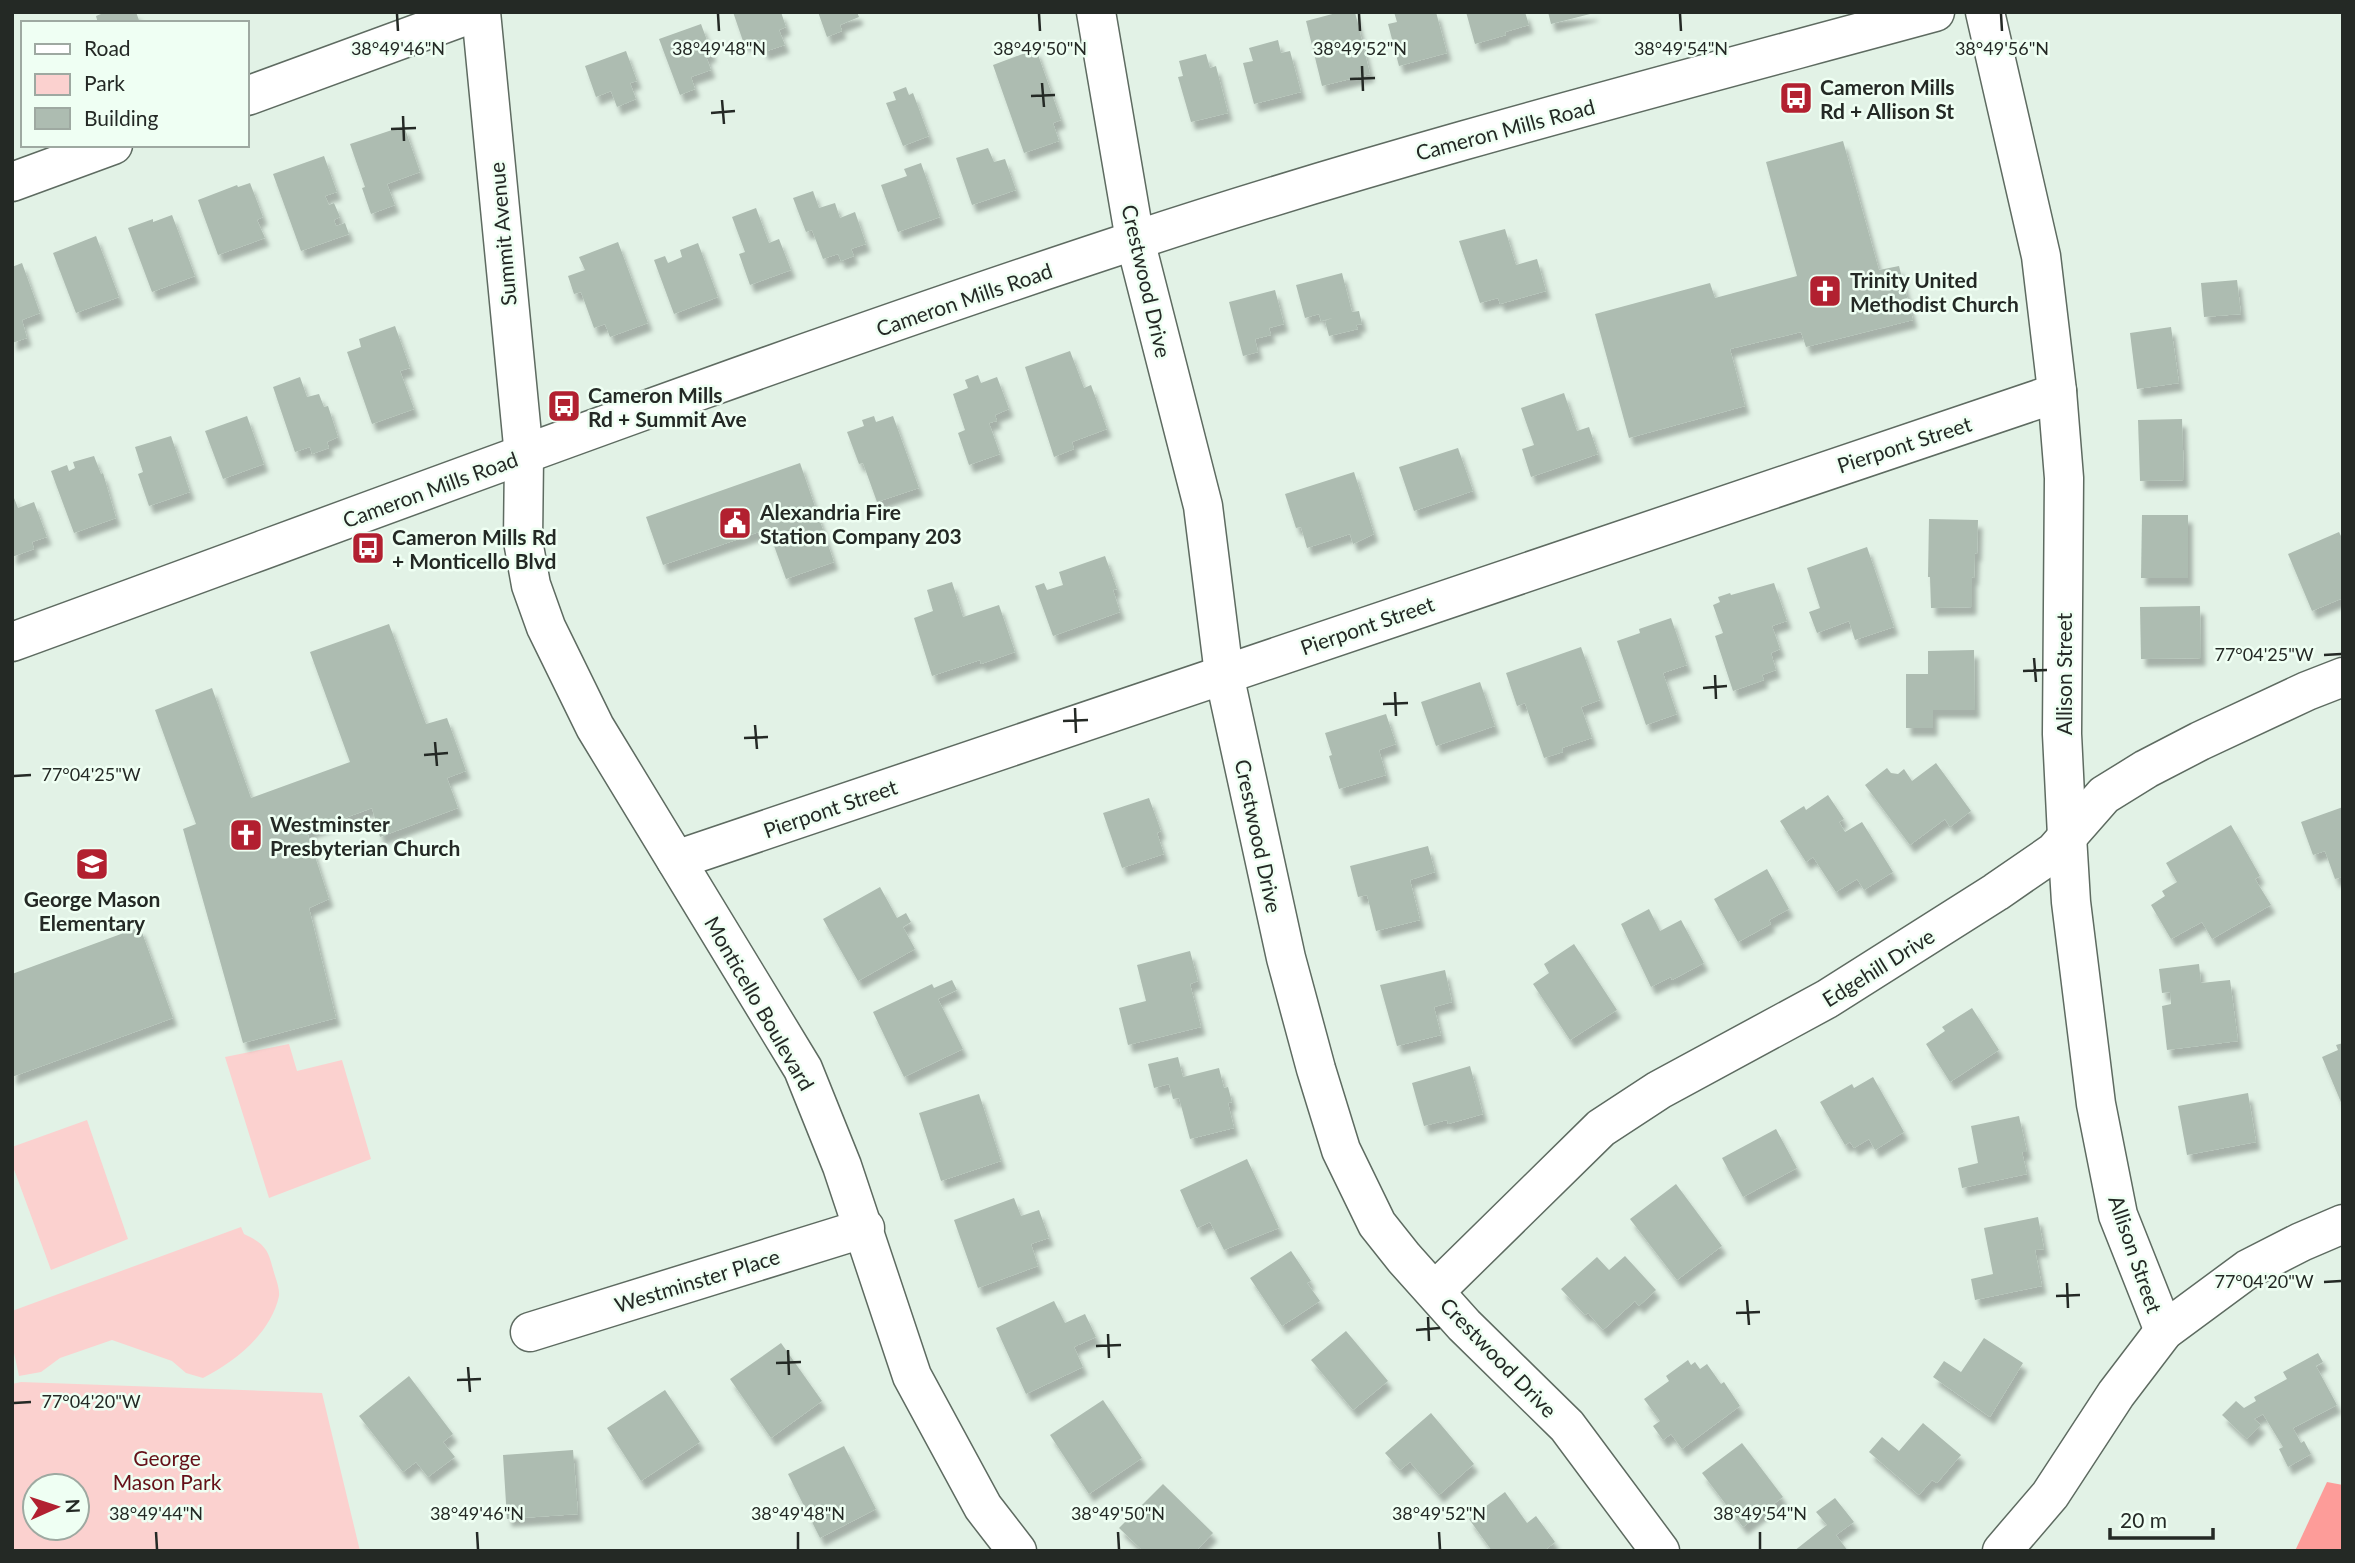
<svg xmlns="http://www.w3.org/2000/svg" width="2355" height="1563" font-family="Lato,sans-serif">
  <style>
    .green { fill: #fbd1cf; fill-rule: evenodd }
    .forest { fill: #fd9c99 }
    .building { fill: #adbcb1; filter: url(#shadow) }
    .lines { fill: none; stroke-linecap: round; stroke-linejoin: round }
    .minor-casing { stroke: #5e6b61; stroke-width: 41 }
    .tertiary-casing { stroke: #5e6b61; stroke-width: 41 }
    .minor { stroke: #fff; stroke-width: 38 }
    .tertiary { stroke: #fff; stroke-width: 38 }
    .ticks { fill: none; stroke: #242925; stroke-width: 2.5 }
    .labels { text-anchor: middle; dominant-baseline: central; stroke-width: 5; stroke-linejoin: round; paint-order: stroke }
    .poi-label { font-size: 21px; font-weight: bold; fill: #242925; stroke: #effff3; text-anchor: start }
    .street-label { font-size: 21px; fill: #242925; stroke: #effff3 }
    .park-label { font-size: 21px; fill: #651018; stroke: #effff3 }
    .ticks-label { font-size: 18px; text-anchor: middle; fill: #242925; stroke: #effff3; stroke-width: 5; stroke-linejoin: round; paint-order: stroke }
  </style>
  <defs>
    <filter id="shadow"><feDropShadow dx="4.5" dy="8" stdDeviation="2" flood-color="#0004"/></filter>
  </defs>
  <rect width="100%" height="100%" fill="#e2f2e6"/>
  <!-- green -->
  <g class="green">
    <path d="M289 1044 297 1071 342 1060 371 1159 269 1198 225 1057Z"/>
    <path d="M87 1120 128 1239 51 1270 12 1164V1147Z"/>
    <path d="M241 1227 244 1234C263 1243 268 1248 273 1269 275 1277 280 1288 279 1296 271 1333 235 1362 203 1378L186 1373 172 1361 112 1340 60 1358 41 1372 19 1376 14 1353H12V1311Z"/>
    <path d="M21 1382 322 1393 360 1551H12V1384ZM35 1486H77V1528H35Z"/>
  </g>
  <!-- forest -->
  <path class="forest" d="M2327 1482 2343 1485V1551H2295Z"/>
  <!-- building -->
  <g class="building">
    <path d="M106 12H136L140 23H98L96 16Z"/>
    <path d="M733 12H781L786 27 779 30 785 45 764 52 759 39 744 44Z"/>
    <path d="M818 12H857L859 17 840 25 842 31 827 37Z"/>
    <path d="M1340 12H1355L1370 74 1322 86 1306 21Z"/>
    <path d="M1394 12H1436L1447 53 1399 66 1388 24 1397 22Z"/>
    <path d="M1466 12H1525L1529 25 1505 32 1506 35 1475 44Z"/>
    <path d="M1548 12H1594V13L1551 24Z"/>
    <path d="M701 24 712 54 706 56 711 70 691 77 695 89 680 95 659 39Z"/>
    <path d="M1278 40 1281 53 1290 51 1301 92 1254 104 1243 63 1253 61 1249 48Z"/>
    <path d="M1036 49 1061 120 1053 123 1059 141 1024 153 993 65Z"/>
    <path d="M626 51 637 81 630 83 636 99 617 107 611 91 596 97 585 66Z"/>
    <path d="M1206 54 1210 68 1216 66 1228 113 1191 122 1178 77 1183 76 1179 61Z"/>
    <path d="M906 87 909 95 913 93 929 136 903 146 886 103 896 100 893 92Z"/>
    <path d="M404 126 420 172 387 184 395 205 371 214 362 188 365 187 350 144Z"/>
    <path d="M1843 141 1879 270 1899 266 1913 320 1806 347 1801 332 1730 349 1745 406 1629 438 1595 314 1710 283 1715 298 1797 276 1766 162Z"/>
    <path d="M988 148 994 162 1005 159 1016 190 972 205 956 158Z"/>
    <path d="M324 156 337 192 325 196 329 205 334 203 340 217 334 220 336 226 345 223 349 234 301 251 273 174Z"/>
    <path d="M921 163 940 217 898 232 881 185 907 176 904 169Z"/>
    <path d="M250 183 263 217 257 220 265 238 218 255 198 200 237 185 238 187Z"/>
    <path d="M813 191 819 208 835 203 840 218 855 212 866 244 851 249 854 256 841 261 838 254 823 259 812 230 806 232 793 198Z"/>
    <path d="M756 208 769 243 779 239 791 270 750 285 739 254 745 252 732 217Z"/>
    <path d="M172 215 195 276 152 292 128 228 153 219V222Z"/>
    <path d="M1505 229 1516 265 1537 259 1546 291 1500 304 1498 298 1480 303 1459 241Z"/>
    <path d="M96 236 119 297 76 313 53 253Z"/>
    <path d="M618 242 648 323 610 337 605 324 594 328 581 292 574 294 568 276 585 270 579 257Z"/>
    <path d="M698 243 718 297 674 314 654 260 665 256 668 263 682 257 680 250Z"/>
    <path d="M22 263 40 313 22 320 27 338 12 343V267Z"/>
    <path d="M1342 273 1352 312 1359 311 1362 324 1356 325 1358 329 1329 336 1325 321 1332 318 1321 321 1319 314 1305 318 1296 285Z"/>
    <path d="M2237 280 2241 314 2204 317 2201 283Z"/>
    <path d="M1275 290 1284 324 1269 328 1271 335 1255 339 1258 352 1243 356 1229 302Z"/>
    <path d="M395 326 410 368 400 371 414 409 372 424 347 352 361 347 359 339Z"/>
    <path d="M2171 327 2179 383 2137 389 2130 333Z"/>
    <path d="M1070 351 1084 388 1091 385 1107 429 1072 442 1074 449 1054 457 1025 367Z"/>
    <path d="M978 375 981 383 997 377 1009 409 995 415 997 421 989 423 1000 454 969 465 958 433 965 430 953 394 968 388 965 380Z"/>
    <path d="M300 377 307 397 319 394 324 407 328 406 338 437 327 442 329 448 312 454 310 447 295 452 273 387Z"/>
    <path d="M1564 393 1577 431 1589 427 1598 454 1531 477 1522 449 1534 445 1521 408Z"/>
    <path d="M247 416 264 464 223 479 205 431Z"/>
    <path d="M874 416 876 422 893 416 919 488 877 502 863 463 859 464 847 432 864 426 862 420Z"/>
    <path d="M2182 419 2184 480 2140 481 2138 420Z"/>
    <path d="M171 436 190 492 149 506 138 474 143 472 135 447Z"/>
    <path d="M1458 448 1473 491 1414 511 1399 467Z"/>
    <path d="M94 456 101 474 103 473 116 518 74 533 51 471 67 465 69 471 75 468 73 462Z"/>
    <path d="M800 463 834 562 786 579 768 529 663 565 646 517Z"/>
    <path d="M1354 472 1374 534 1353 544 1350 534 1307 548 1301 527 1296 528 1285 494Z"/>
    <path d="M12 493 18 508 34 502 47 537 32 542 34 549 12 557Z"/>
    <path d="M2142 515H2188V578H2141Z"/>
    <path d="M1929 519 1978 520 1977 554 1975 553 1974 578 1972 577V607L1931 608 1930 577H1928Z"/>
    <path d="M2339 532 2343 540V598L2312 611 2288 554Z"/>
    <path d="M1867 547 1894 627 1855 640 1849 621 1817 633 1809 612 1820 608 1807 568Z"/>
    <path d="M1105 556 1117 589 1113 590 1120 612 1053 636 1035 586 1044 583 1047 590 1063 585 1059 572Z"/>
    <path d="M952 582 963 617 999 605 1015 652 981 664 980 660 932 676 914 618 933 611 927 590Z"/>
    <path d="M1774 583 1787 621 1772 626 1780 649 1771 653 1776 670 1762 675 1764 680 1733 691 1715 636 1723 633 1713 605 1720 602 1718 597 1730 593 1731 595Z"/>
    <path d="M2200 606 2201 658 2141 659 2140 607Z"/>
    <path d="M1671 618 1687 665 1663 673 1677 714 1646 725 1617 641 1640 633 1639 629Z"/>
    <path d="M389 624 426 724 447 718 466 771 447 778 458 808 380 837 372 808 307 832 329 899 309 908 336 1018 243 1043 183 829 196 824 155 710 212 688 251 798 350 762 310 652Z"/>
    <path d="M1581 647 1600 700 1581 707 1592 738 1562 748 1563 752 1544 758 1525 703 1517 706 1506 673Z"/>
    <path d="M1974 650 1975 710H1933V728H1906V674H1928V651Z"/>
    <path d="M1480 682 1495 726 1436 746 1421 702Z"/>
    <path d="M1386 714 1396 744 1379 750 1386 775 1339 789 1329 756 1332 755 1325 733Z"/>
    <path d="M1936 763 1971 811 1950 827 1945 819 1910 845 1865 785 1887 768 1891 773 1898 774 1904 769 1912 781Z"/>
    <path d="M1828 795 1844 819 1839 822 1845 832 1862 822 1893 872 1864 890 1857 879 1836 892 1813 857 1806 862 1780 821 1804 806 1806 810Z"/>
    <path d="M1149 798 1161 831 1157 833 1164 854 1122 868 1103 813Z"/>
    <path d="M2343 807V877L2335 879 2325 851 2313 855 2301 822Z"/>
    <path d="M2231 825 2260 876 2255 879 2271 905 2212 939 2202 922 2171 939 2151 905 2165 896 2162 891 2177 882 2166 863Z"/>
    <path d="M1428 846 1435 872 1410 880 1420 920 1376 931 1367 895 1358 897 1350 866Z"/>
    <path d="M1767 869 1789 909 1769 920 1771 924 1738 942 1714 899Z"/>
    <path d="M880 887 897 918 906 913 911 922 903 927 915 949 858 981 823 919Z"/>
    <path d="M1649 909 1660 931 1681 920 1704 963 1672 980 1671 977 1651 987 1621 924Z"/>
    <path d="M140 927 173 1018 12 1077V1013H14L12 974Z"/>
    <path d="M1574 944 1617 1010 1570 1040 1533 984 1549 973 1544 964Z"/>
    <path d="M1190 951 1198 981 1190 984 1201 1027 1128 1045 1119 1008 1146 1001 1137 965Z"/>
    <path d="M2199 964 2201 983 2230 980 2238 1041 2167 1050 2162 1006 2171 1004 2170 992 2162 993 2159 969Z"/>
    <path d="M1445 970 1452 1002 1434 1007 1441 1035 1397 1046 1380 985Z"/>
    <path d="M952 980 957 990 938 999 963 1049 904 1077 873 1012 932 984 934 988Z"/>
    <path d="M1972 1008 1999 1050 1950 1082 1926 1044 1945 1031 1942 1027Z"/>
    <path d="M2343 1043V1107L2322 1057 2338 1050 2336 1045Z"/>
    <path d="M1178 1057 1183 1077 1219 1068 1224 1088 1228 1087 1232 1102 1228 1103 1234 1128 1190 1139 1179 1098 1173 1099 1169 1084 1154 1088 1148 1064Z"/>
    <path d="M1470 1066 1483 1114 1448 1124 1447 1120 1424 1126 1412 1083Z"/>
    <path d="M1873 1077 1904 1132 1875 1150 1869 1139 1854 1148 1850 1142 1845 1145 1820 1102 1852 1084 1854 1088Z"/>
    <path d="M2248 1093 2256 1142 2187 1155 2178 1106Z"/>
    <path d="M979 1094 1001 1161 941 1181 919 1113Z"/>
    <path d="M2019 1116 2027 1152H2022L2027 1174 1962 1188 1958 1168 1978 1163 1971 1126Z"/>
    <path d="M1776 1129 1797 1168 1743 1197 1722 1158Z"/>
    <path d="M1247 1159 1279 1228 1224 1250 1210 1222 1197 1228 1180 1190Z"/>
    <path d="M1676 1184 1722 1246 1677 1280 1630 1219Z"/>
    <path d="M1014 1198 1021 1216 1039 1210 1049 1238 1031 1244 1038 1266 978 1288 954 1220Z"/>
    <path d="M2038 1217 2044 1249 2035 1250 2042 1286 1975 1300 1971 1279 1993 1274 1984 1228Z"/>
    <path d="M1291 1251 1311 1281 1307 1283 1320 1301 1282 1326 1250 1278Z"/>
    <path d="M1625 1256 1656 1290 1639 1306 1635 1301 1603 1330 1588 1313 1585 1315 1561 1289 1597 1257 1609 1270Z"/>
    <path d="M1054 1301 1065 1323 1085 1314 1096 1337 1074 1347 1083 1367 1026 1394 996 1328Z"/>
    <path d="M1346 1331 1388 1381 1353 1410 1311 1360Z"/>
    <path d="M1984 1338 2023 1363 1990 1417 1933 1377 1944 1361 1961 1372Z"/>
    <path d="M781 1343 822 1401 771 1438 730 1379Z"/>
    <path d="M2318 1353 2323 1362 2316 1366 2337 1405 2293 1428 2301 1443 2304 1441 2311 1454 2288 1467 2279 1449 2283 1447 2263 1414 2254 1419 2261 1425 2247 1439 2222 1415 2236 1401 2244 1408 2256 1401 2254 1397 2287 1379 2283 1372Z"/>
    <path d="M1688 1360 1691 1365 1695 1362 1700 1369 1707 1364 1721 1384 1724 1382 1740 1406 1682 1449 1671 1434 1663 1440 1653 1426 1660 1421 1644 1399 1669 1381 1666 1376Z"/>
    <path d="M409 1376 453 1434 443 1442 455 1457 428 1477 416 1462 403 1472 359 1416Z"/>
    <path d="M665 1390 700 1442 641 1481 607 1428Z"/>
    <path d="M1103 1400 1142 1458 1089 1494 1050 1435Z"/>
    <path d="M1431 1413 1474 1464 1439 1495 1410 1462 1400 1470 1385 1453Z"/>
    <path d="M1923 1423 1961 1455 1937 1483 1932 1480 1919 1495 1869 1452 1882 1437 1899 1451Z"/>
    <path d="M1742 1443 1783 1497 1743 1527 1702 1473Z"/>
    <path d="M844 1446 876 1509 820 1538 788 1474Z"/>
    <path d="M573 1450 578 1514 507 1519 503 1455Z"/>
    <path d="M1163 1484 1213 1533 1196 1551H1143L1119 1528Z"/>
    <path d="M1505 1492 1527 1523 1536 1516 1555 1542 1544 1551H1492L1469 1519Z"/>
    <path d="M1835 1498 1854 1522 1836 1535 1848 1551H1794L1827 1525 1816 1512Z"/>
  </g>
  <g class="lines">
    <defs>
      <g id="minor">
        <path d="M1096 12 1135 240 1203 506 1224 674 1286 958 1316 1069 1341 1150 1377 1224 1404 1258 1464 1325 1567 1426 1660 1551"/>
        <path d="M1985 12 2041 256 2057 391 2064 478 2062 734 2067 836 2071 902 2096 1104 2118 1215 2164 1331"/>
        <path d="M247 96 476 12"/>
        <path d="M12 182 113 145"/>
        <path d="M676 860 2048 396 2057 391"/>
        <path d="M1435 1291 1601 1128 1659 1090 1827 999 1996 892 2054 852 2104 795 2146 769 2200 741 2307 691 2343 677"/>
        <path d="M530 1332 865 1228"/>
        <path d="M2002 1551 2050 1495 2116 1394 2164 1331 2248 1269 2301 1242 2343 1224"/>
      </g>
      <g id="tertiary">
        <path d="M481 12 524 456 523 541 531 585 546 627 595 727 803 1069 842 1166 912 1376 983 1507 1017 1551"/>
        <path d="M12 642C385 506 756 365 1133 241 1397 154 1666 85 1935 12"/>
      </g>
    </defs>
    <!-- minor casing -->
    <use href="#minor" class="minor-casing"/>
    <!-- tertiary casing -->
    <use href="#tertiary" class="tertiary-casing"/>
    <!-- minor -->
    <use href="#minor" class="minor"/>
    <!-- tertiary -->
    <use href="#tertiary" class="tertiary"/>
  </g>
  <!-- ticks -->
  <path class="ticks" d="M397 14 398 31M718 14 719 31M1039 14 1040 31M1359 14 1360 31M1680 14 1681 31M2001 14 2002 31M1362 66 1363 91M1350 79 1375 78M1042 83 1044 107M1031 96 1055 95M722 100 724 124M711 113 735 111M403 116 404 141M391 129 416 128M2324 655 2341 654M2034 658 2036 682M2023 671 2047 670M1715 675 1716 699M1703 688 1727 686M1395 692 1396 716M1383 704 1408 703M1075 708 1076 733M1063 721 1088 720M755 725 757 749M744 738 768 737M435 742 437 766M424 755 448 753M14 776 31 775M2324 1282 2341 1281M2067 1283 2068 1308M2056 1296 2080 1295M1747 1300 1749 1325M1736 1313 1760 1312M1428 1317 1429 1341M1416 1330 1440 1328M1108 1334 1109 1358M1096 1346 1121 1345M788 1350 789 1375M776 1363 801 1362M468 1367 470 1392M457 1380 481 1379M14 1403 31 1402M156 1532 157 1549M477 1532 478 1549M798 1532V1549M1118 1532 1119 1549M1439 1532 1440 1549M1760 1532V1549"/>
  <!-- icons -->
  <defs>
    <symbol id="bus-square" viewBox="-11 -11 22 22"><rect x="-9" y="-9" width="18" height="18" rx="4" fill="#b22030" stroke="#effff3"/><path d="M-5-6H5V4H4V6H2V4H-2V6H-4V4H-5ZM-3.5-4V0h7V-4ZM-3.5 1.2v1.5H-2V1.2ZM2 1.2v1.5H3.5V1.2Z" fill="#fff"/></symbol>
    <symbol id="church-square" viewBox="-11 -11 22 22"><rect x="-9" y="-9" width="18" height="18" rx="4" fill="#b22030" stroke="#effff3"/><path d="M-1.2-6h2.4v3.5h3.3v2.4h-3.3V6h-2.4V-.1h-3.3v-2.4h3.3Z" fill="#fff"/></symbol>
    <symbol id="civic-square" viewBox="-11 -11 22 22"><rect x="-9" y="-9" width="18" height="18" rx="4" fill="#b22030" stroke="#effff3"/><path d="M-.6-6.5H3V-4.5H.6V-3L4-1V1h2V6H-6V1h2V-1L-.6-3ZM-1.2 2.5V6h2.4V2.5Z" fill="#fff"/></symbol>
    <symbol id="school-square" viewBox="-11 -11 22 22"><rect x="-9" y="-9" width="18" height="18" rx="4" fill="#b22030" stroke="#effff3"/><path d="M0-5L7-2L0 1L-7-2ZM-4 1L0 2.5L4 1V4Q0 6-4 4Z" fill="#fff"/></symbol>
  </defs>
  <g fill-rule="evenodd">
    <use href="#bus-square" x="1777" y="79" width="38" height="38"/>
    <use href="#church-square" x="1806" y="272" width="38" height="38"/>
    <use href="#bus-square" x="545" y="387" width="38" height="38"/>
    <use href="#civic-square" x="716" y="504" width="38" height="38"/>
    <use href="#bus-square" x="349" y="529" width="38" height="38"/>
    <use href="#church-square" x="227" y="816" width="38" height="38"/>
    <use href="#school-square" x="73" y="845" width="38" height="38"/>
  </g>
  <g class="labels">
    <!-- poi labels -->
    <g class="poi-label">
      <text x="1820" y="86">Cameron Mills<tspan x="1820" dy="24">Rd + Allison St</tspan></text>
      <text x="1850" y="279">Trinity United<tspan x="1850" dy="24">Methodist Church</tspan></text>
      <text x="588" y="394">Cameron Mills<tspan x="588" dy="24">Rd + Summit Ave</tspan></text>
      <text x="760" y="511">Alexandria Fire<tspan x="760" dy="24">Station Company 203</tspan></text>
      <text x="392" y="536">Cameron Mills Rd<tspan x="392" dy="24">+ Monticello Blvd</tspan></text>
      <text x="270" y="823">Westminster<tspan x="270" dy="24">Presbyterian Church</tspan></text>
      <text x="92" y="898" text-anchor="middle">George Mason<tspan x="92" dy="24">Elementary</tspan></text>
    </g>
    <!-- street labels -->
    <g class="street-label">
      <text transform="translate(1505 129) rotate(-15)">Cameron Mills Road</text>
      <text transform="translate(502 234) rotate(-95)">Summit Avenue</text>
      <text transform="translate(1147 281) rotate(77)">Crestwood Drive</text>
      <text transform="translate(964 299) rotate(-19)">Cameron Mills Road</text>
      <text transform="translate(1904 444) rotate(-18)">Pierpont Street</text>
      <text transform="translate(430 489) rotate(-20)">Cameron Mills Road</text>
      <text transform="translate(1367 625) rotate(-19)">Pierpont Street</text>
      <text transform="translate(2063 674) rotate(-90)">Allison Street</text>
      <text transform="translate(830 808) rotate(-19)">Pierpont Street</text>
      <text transform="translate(1259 836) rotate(78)">Crestwood Drive</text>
      <text transform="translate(1878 967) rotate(-32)">Edgehill Drive</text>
      <text transform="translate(760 1003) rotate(60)">Monticello Boulevard</text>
      <text transform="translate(2136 1254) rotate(71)">Allison Street</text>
      <text transform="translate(697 1280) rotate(-17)">Westminster Place</text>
      <text transform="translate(1499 1357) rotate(46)">Crestwood Drive</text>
    </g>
    <!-- park labels -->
    <g class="park-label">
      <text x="167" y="1457">George<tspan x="167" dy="24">Mason Park</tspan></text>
    </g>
  </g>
  <g class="ticks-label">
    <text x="398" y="55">38°49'46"N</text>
    <text x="719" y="55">38°49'48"N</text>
    <text x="1040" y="55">38°49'50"N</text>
    <text x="1360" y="55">38°49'52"N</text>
    <text x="1681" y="55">38°49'54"N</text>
    <text x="2002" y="55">38°49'56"N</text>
    <text x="2264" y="661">77°04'25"W</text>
    <text x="91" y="781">77°04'25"W</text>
    <text x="2264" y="1288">77°04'20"W</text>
    <text x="91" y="1408">77°04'20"W</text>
    <text x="156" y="1520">38°49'44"N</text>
    <text x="477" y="1520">38°49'46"N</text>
    <text x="798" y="1520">38°49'48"N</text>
    <text x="1118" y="1520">38°49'50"N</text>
    <text x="1439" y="1520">38°49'52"N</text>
    <text x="1760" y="1520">38°49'54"N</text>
  </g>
  <!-- border -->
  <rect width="2355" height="1563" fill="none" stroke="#242925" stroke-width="28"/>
  <!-- legend -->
  <rect x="21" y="21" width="228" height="126" fill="#effff3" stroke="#9ea9a1" stroke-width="2"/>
  <rect x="35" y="44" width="35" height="10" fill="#ffffff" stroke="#9ea9a1" stroke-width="2"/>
  <text x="84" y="56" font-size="21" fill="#242925">Road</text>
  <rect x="35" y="74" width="35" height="21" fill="#fbd1cf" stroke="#9ea9a1" stroke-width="2"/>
  <text x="84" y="91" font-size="21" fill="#242925">Park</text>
  <rect x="35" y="108" width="35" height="21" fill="#adbcb1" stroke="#9ea9a1" stroke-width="2"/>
  <text x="84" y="126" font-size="21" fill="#242925">Building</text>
  <!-- north arrow -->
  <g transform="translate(56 1507) rotate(87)"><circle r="33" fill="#effff3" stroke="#9ea9a1" stroke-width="2"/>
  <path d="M0-5L12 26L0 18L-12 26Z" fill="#b22030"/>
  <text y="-10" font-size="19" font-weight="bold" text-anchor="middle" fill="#242925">N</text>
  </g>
  <!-- scale -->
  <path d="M2110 1528v10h103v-10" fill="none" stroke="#242925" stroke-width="3.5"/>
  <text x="2120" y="1528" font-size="21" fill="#242925" stroke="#effff3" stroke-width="5" paint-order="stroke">20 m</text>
</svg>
